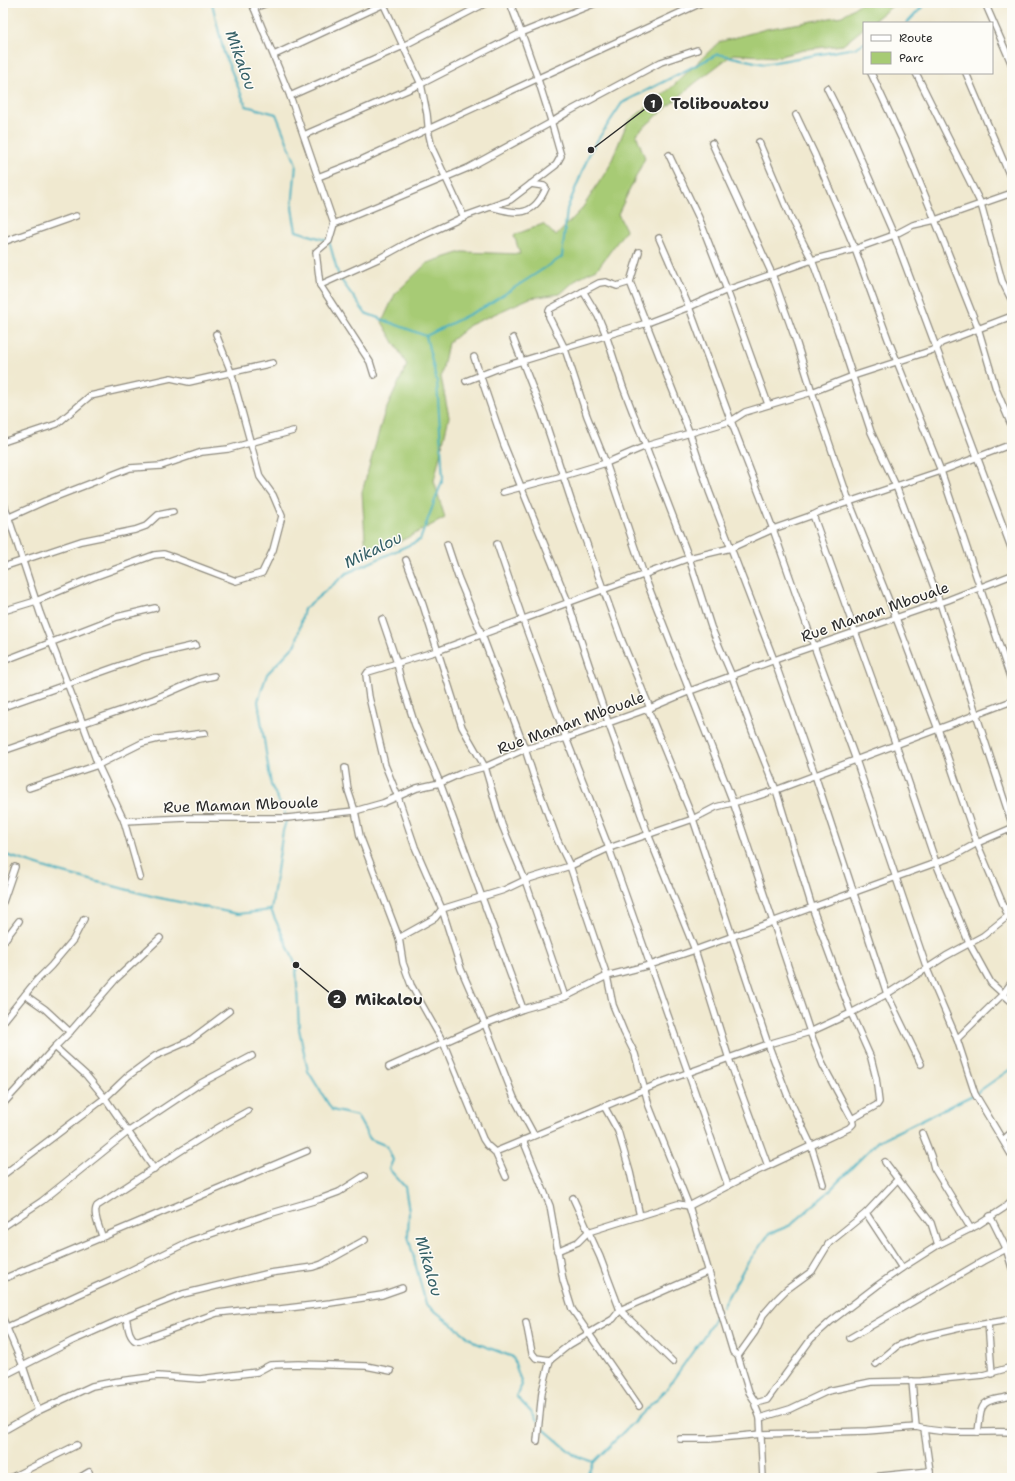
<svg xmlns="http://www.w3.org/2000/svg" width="1015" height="1481" font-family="'Shantell Sans',sans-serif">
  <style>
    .green { fill: #a7cb74; stroke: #697b50 }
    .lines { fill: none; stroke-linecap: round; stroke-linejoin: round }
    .stream { stroke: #43afc0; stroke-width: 2 }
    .minor-casing { stroke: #8e8a7e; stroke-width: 8 }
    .minor { stroke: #fff; stroke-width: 5.5 }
    .labels { text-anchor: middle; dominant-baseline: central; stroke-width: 3; stroke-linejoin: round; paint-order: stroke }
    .street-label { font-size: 15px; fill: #2b2b2b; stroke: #fdfcf7 }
    .water-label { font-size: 16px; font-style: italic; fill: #356067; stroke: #fdfcf7 }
    .leader { fill: none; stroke: #2b2b2b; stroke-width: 1.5 }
    .callout-dot { fill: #2b2b2b; stroke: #fdfcf7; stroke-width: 1.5 }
    .mark-label { font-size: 12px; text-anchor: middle; font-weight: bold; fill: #fff }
    .callout-label { font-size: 16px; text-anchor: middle; font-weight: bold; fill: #2b2b2b; stroke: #fdfcf7; stroke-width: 3; stroke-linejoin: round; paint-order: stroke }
  </style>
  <rect width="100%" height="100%" fill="#fdfcf7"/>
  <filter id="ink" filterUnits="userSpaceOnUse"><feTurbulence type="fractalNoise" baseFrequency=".025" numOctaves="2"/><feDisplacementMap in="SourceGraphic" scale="8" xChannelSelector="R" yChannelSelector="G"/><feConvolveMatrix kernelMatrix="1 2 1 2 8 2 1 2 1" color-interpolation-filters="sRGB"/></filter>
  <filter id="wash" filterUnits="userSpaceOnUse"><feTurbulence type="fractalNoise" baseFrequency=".012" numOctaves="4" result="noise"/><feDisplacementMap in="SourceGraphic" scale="16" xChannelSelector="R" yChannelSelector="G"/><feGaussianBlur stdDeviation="0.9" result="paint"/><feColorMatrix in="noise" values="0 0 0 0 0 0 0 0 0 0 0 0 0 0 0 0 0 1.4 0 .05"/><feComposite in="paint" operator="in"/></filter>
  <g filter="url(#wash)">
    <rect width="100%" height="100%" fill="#f0e9d0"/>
    <!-- green -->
    <path class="green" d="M861 3H896L871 23H864V28L843 45 808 49 776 57 733 54 695 83 636 134 645 158 618 214 626 230 598 268 578 278 560 294 530 298 470 325 448 343 441 377 449 417 434 481 445 518 397 543 366 553 362 492 384 414 407 365 382 322 395 294 427 263 462 252 520 254 514 235 543 224 556 236 581 210 609 167 627 123 671 88 719 42 766 29 842 16Z"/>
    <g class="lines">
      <!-- stream -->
      <g class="stream">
        <path d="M212 3 224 53 246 106 276 114 296 164 292 208 296 231 329 241 339 277 365 313 426 336"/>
        <path d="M907 23 926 3"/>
        <path d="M426 336 437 382 443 479 420 540 347 573 304 609 296 644 267 674 258 701 271 785 287 818 283 831 271 910 296 965 299 1029 308 1071 332 1110 357 1116 370 1139 387 1146 393 1160 389 1169 405 1187 409 1211 408 1236 426 1304 476 1343 513 1357 522 1385 516 1396 532 1413 537 1421"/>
        <path d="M426 336 486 306 562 257 567 209 591 150 622 103 718 54 764 64 855 48 864 43"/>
        <path d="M3 854 56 871 155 897 238 914 271 910"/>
        <path d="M722 1307 746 1265 769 1234 791 1225 825 1195 878 1141 975 1094 1012 1068"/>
        <path d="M540 1426 574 1455 594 1462 585 1478"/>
        <path d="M594 1462 643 1412 665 1391 706 1333 719 1311"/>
      </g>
    </g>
  </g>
  <g filter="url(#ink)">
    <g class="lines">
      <defs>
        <g id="minor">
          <path d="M252 3 290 96 334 224 329 241 316 252 320 285 370 362 374 375"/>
          <path d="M383 3 421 84 427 114 429 135 432 148 464 217"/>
          <path d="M985 3 1012 65"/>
          <path d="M254 8 267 3"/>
          <path d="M274 55 386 3"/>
          <path d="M871 73 905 146 935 220 978 328 996 389 1012 427"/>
          <path d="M916 73 981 204 1002 281 1012 301"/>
          <path d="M966 73 1012 181"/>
          <path d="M827 88 849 132 894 235 1012 550"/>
          <path d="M290 96 403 46 486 3"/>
          <path d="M796 115 815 155 855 249 888 339 941 471 1012 683"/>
          <path d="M304 135 421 84 521 33 596 3"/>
          <path d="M759 142 792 221 812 260 838 332 871 432 896 486 940 603 1012 824"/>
          <path d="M712 143 772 274 797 344 812 392 849 501 896 618 938 729 977 843 1008 916 1012 918"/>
          <path d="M669 155 699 218 727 290 768 404"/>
          <path d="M318 177 359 161 701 3"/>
          <path d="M491 207C518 214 533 218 546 188L544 186 531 184"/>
          <path d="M334 224 468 168 552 122 568 112 661 62 697 50"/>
          <path d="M659 238 689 307 731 421 773 529 814 646 856 760 927 969 957 1039 975 1094 1012 1156"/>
          <path d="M3 242 76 216"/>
          <path d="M639 252 630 282 690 434 709 491 774 660 815 775 887 994 921 1064"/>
          <path d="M320 285 380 258 409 242 468 215 510 200 556 165 561 156C547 104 530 53 510 3"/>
          <path d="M583 291 598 316 606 335 623 387 689 558 711 627 732 676 753 733 776 790 812 907 851 1013 871 1058 876 1078 879 1102 877 1105 852 1119"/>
          <path d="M513 338 542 412 572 503 622 641 650 708 649 712 693 819 768 1044 787 1094 811 1145 823 1184"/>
          <path d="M474 357 504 445 568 602 608 722 648 834 695 950 729 1059 768 1166"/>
          <path d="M466 381 499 368 647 323 689 307 727 290 812 260 855 249 894 235 913 225 935 220 1012 193"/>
          <path d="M3 442 57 424 90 396 171 378 189 382 273 363"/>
          <path d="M503 492 563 476 606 463 646 446 731 421 745 412 812 392 853 376 936 349 941 343 1012 316"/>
          <path d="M3 501 40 613 83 724 98 765 124 821 140 877"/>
          <path d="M813 515 896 745 936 863 969 943 991 983 1012 1002"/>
          <path d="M3 520 45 501 130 468 161 466 202 452 228 449 293 431"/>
          <path d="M447 544 458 577 482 635 525 749 533 774 557 839 570 866 607 976 613 1005 624 1032 635 1054 649 1106 689 1206 733 1352 738 1356 749 1392 756 1403 755 1405 760 1418 763 1478"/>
          <path d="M497 544 523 620 566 738 609 848 728 1186"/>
          <path d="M406 560 423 605 462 727 485 767 502 825 525 880 565 997"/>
          <path d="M3 567 81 541 135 530 146 526 158 515 173 512"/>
          <path d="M3 611 36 601 91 578 154 555 164 554 173 557 236 581 262 573 273 550 282 516 273 495 260 477 231 372 216 334"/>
          <path d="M382 619 397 663 401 681 415 725 440 783 523 1009"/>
          <path d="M3 661 117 617 155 608"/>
          <path d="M3 707 144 657 196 645"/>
          <path d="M3 751 154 699 200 679 214 676"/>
          <path d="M345 768 348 790 355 811 360 836 399 938 403 963 411 985 443 1042 483 1139 487 1145 495 1152 506 1177"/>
          <path d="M29 788 98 765 142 743 158 739 205 733"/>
          <path d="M124 821 187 818H287L355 811 383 803 417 788 440 783 462 773 485 767 525 749 566 738 650 708 690 691 791 654 948 600 1012 575"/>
          <path d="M3 902 15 867"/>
          <path d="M399 938 435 918 442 909 504 890 525 880 570 866 609 848 693 819 716 807 755 797 776 790 1012 701"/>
          <path d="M3 942 19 921"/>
          <path d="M25 995 45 1009 70 1032"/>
          <path d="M3 1022 36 981 51 966 73 940 84 919"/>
          <path d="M957 1039 1003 994 1012 982"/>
          <path d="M55 1047 86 1075 105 1098 154 1169"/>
          <path d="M389 1067 485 1024 523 1009 565 997 607 976 650 965 695 950 838 898 952 857 977 843 1012 828"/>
          <path d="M3 1104 55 1047 70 1032 116 979 160 938"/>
          <path d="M604 1106 618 1131 630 1172 640 1216"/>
          <path d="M922 1133 931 1156 934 1168 971 1229"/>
          <path d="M534 1135 514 1098 485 1024 461 969 442 909 415 847 398 797 385 765 369 697 366 675 368 672 437 651 689 558 731 548 773 529 813 515 819 512 941 471 1012 444"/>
          <path d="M523 1140 550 1206 563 1280 572 1309 639 1406"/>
          <path d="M1003 1140 1012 1132"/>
          <path d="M495 1152 665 1081 768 1044 810 1032 851 1013 887 994 946 956 983 936 1008 916 1012 911"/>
          <path d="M885 1162 931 1223 938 1245"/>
          <path d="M3 1175 105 1098 128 1076 155 1056 189 1041 229 1011"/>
          <path d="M573 1198 600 1257 620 1310 673 1362"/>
          <path d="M866 1213 902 1268"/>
          <path d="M990 1216 1006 1248 1012 1268"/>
          <path d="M3 1227 42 1201 129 1131 201 1083 252 1056"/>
          <path d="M102 1236C100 1228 92 1214 97 1206 147 1173 196 1139 248 1111"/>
          <path d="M557 1251 578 1242 588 1232 678 1204 689 1206 749 1175 849 1128 853 1124 852 1119 823 1065 810 1032 733 802 644 575 606 463 587 416 565 349 549 317V311L550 309 599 283 606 282 617 286 630 282"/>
          <path d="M3 1279 307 1151"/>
          <path d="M126 1317C128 1325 128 1336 136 1341H139L217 1313 244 1310 280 1309 330 1303 382 1295 402 1288"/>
          <path d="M3 1319 23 1366 38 1411"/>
          <path d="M526 1322 532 1353 536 1358 550 1360"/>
          <path d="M988 1323 992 1374"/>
          <path d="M3 1329 117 1277 190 1241 269 1214 320 1199 339 1192 364 1176"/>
          <path d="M850 1338 983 1261 1012 1246"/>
          <path d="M738 1356 755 1332 763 1315 776 1300 786 1290 812 1271 829 1243 866 1213 898 1179"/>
          <path d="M876 1364 897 1346 917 1338 960 1328 1002 1321 1012 1318"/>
          <path d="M3 1376 72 1341 126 1317 183 1294 270 1273 313 1267 322 1264 365 1240"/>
          <path d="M912 1381 916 1427"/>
          <path d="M756 1403 767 1400 811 1339 831 1321 878 1285 902 1268 938 1245 978 1225 1004 1208 1012 1200"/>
          <path d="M760 1418 790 1409 828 1391 871 1382 921 1381 983 1375 1012 1367"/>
          <path d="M924 1429 930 1471V1478"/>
          <path d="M3 1431 38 1411 92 1386 113 1382 158 1376 200 1379 257 1372 270 1365 298 1364 366 1366 391 1371"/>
          <path d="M978 1432C982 1400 980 1402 1012 1396"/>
          <path d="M680 1439H709L762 1434 867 1431 916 1427C947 1435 980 1431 1012 1432"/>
          <path d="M537 1441 542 1392 550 1360 569 1345 613 1319 620 1310 709 1271"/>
          <path d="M10 1478 77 1445"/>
          <path d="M79 1478 89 1472"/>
          <path d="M862 1478 930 1471"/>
        </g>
      </defs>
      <!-- minor casing -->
      <use href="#minor" class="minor-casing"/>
      <!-- minor -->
      <use href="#minor" class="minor"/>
    </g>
  </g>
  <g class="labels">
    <!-- street labels -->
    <g class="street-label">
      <text transform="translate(875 612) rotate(-19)">Rue Maman Mbouale</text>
      <text transform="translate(571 723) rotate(-20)">Rue Maman Mbouale</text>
      <text transform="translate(241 805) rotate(-2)">Rue Maman Mbouale</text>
    </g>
    <!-- water labels -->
    <g class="water-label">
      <text transform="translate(241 60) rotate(70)">Mikalou</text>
      <text transform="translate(373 550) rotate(-26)">Mikalou</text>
      <text transform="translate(429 1266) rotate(74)">Mikalou</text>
    </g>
  </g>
  <!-- callouts -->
  <path class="leader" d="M591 150L653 103M296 965L337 999"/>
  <g class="callout-dot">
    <circle cx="591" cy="150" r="4"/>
    <circle cx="296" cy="965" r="4"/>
    <circle cx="653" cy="103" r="10"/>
    <circle cx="337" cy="999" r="10"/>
  </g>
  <g class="mark-label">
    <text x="653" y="108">1</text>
    <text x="337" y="1003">2</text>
  </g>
  <g class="callout-label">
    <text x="720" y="109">Tolibouatou</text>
    <text x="389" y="1005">Mikalou</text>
  </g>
  <!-- margin -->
  <rect width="1015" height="1481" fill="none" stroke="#fdfcf7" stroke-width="16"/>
  <!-- legend -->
  <rect x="863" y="22" width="130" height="52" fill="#fdfcf7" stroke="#a9a8a5"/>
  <rect x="871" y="35" width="20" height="6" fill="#ffffff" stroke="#a9a8a5"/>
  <text x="899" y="42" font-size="12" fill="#2b2b2b">Route</text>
  <rect x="871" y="52" width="20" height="12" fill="#a7cb74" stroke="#a9a8a5"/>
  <text x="899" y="62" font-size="12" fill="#2b2b2b">Parc</text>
</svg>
